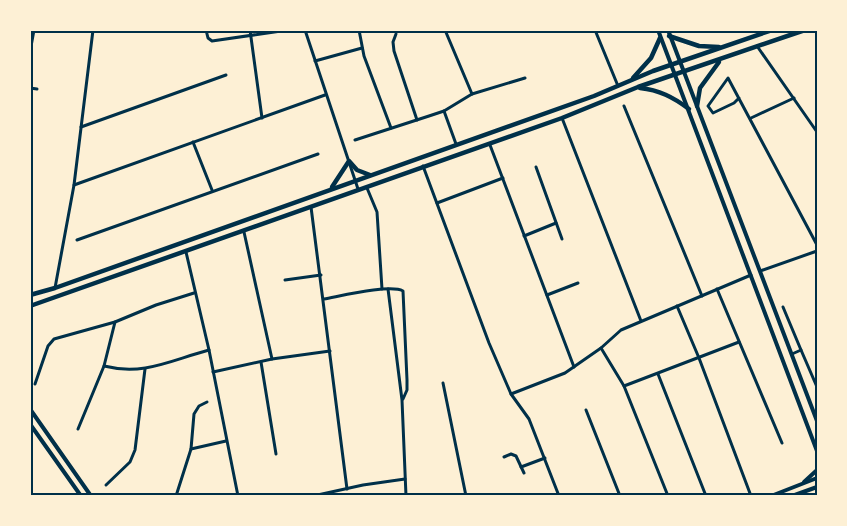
<svg xmlns="http://www.w3.org/2000/svg" width="847" height="526" font-family="'DejaVu Sans',sans-serif">
  <style>
    .lines { fill: none; stroke-linecap: round; stroke-linejoin: round }
    .minor { stroke: #003049; stroke-width: 3 }
    .secondary { stroke: #003049; stroke-width: 4 }
    .primary { stroke: #003049; stroke-width: 4.5 }
    .neatline { fill: none; stroke: #003049; stroke-width: 2 }
  </style>
  <rect width="100%" height="100%" fill="#fdf0d5"/>
  <g class="lines">
    <!-- minor -->
    <g class="minor">
      <path d="M206 30 208 38 212 41 288 30"/>
      <path d="M250 30 262 118"/>
      <path d="M305 30 358 189"/>
      <path d="M359 30 364 56 391 128"/>
      <path d="M445 30 472 94"/>
      <path d="M595 30 618 86"/>
      <path d="M396 34 393 42 394 51 417 120"/>
      <path d="M757 46 817 132"/>
      <path d="M30 52 34 30"/>
      <path d="M315 61 362 48"/>
      <path d="M30 88 37 89"/>
      <path d="M739 98 734 103 713 113 708 106 728 78 817 245"/>
      <path d="M624 106 702 296"/>
      <path d="M444 111 456 144"/>
      <path d="M562 118 641 321"/>
      <path d="M751 118 794 98"/>
      <path d="M81 127 226 75"/>
      <path d="M30 140H31"/>
      <path d="M355 140 429 116 444 111 472 94 525 78"/>
      <path d="M193 142 212 190"/>
      <path d="M490 145 574 367"/>
      <path d="M423 166 489 343 511 394 529 419 559 496"/>
      <path d="M536 167 562 239"/>
      <path d="M74 185 325 95"/>
      <path d="M367 188 377 212 382 289"/>
      <path d="M437 203 503 178"/>
      <path d="M311 207 347 489"/>
      <path d="M244 232 272 359"/>
      <path d="M524 236 556 223"/>
      <path d="M77 240 318 154"/>
      <path d="M186 252 209 350 238 496"/>
      <path d="M760 271 817 251"/>
      <path d="M285 280 321 275"/>
      <path d="M55 288 74 185 93 30"/>
      <path d="M388 289 402 400 406 496"/>
      <path d="M717 289 782 443"/>
      <path d="M547 295 578 283"/>
      <path d="M324 299C341 296 390 284 403 291L407 380V390L403 399"/>
      <path d="M677 306 699 358 751 496"/>
      <path d="M783 307 801 350 792 354"/>
      <path d="M601 348 624 386 668 496"/>
      <path d="M801 350 817 387"/>
      <path d="M261 362 276 454"/>
      <path d="M104 366C144 376 171 360 209 350"/>
      <path d="M213 372 272 359 330 351"/>
      <path d="M658 374 706 496"/>
      <path d="M443 383 466 496"/>
      <path d="M35 384 48 346 54 339 115 322 156 305 194 293"/>
      <path d="M624 386 739 342"/>
      <path d="M511 394 565 373 601 348 621 330 751 275"/>
      <path d="M586 410 620 496"/>
      <path d="M78 429 104 366 115 322"/>
      <path d="M191 449 226 441"/>
      <path d="M504 457 511 454 516 456 524 473"/>
      <path d="M521 467 545 458"/>
      <path d="M106 485 130 462 135 450 145 369"/>
      <path d="M176 496 191 449 194 414 199 406 207 402"/>
      <path d="M313 496 363 485 405 479"/>
    </g>
    <!-- secondary -->
    <g class="secondary">
      <path d="M658 30 817 451"/>
      <path d="M668 30 817 421"/>
      <path d="M30 409 91 496"/>
      <path d="M30 424 81 496"/>
      <path d="M804 482 817 470"/>
      <path d="M771 496 817 478"/>
      <path d="M792 496 817 487"/>
    </g>
    <!-- primary -->
    <g class="primary">
      <path d="M669 36 699 46 719 47"/>
      <path d="M633 78 651 58 660 38"/>
      <path d="M640 88C659 90 673 97 689 109"/>
      <path d="M697 106 700 88 719 62"/>
      <path d="M332 187 349 161 357 170 370 175"/>
      <path d="M30 295 55 288 594 96 653 71 772 30"/>
      <path d="M30 306 562 118 638 87 805 30"/>
    </g>
  </g>
  <!-- border -->
  <rect width="847" height="526" fill="none" stroke="#fdf0d5" stroke-width="63"/>
  <rect x="32" y="32" width="784" height="462" class="neatline"/>
</svg>
